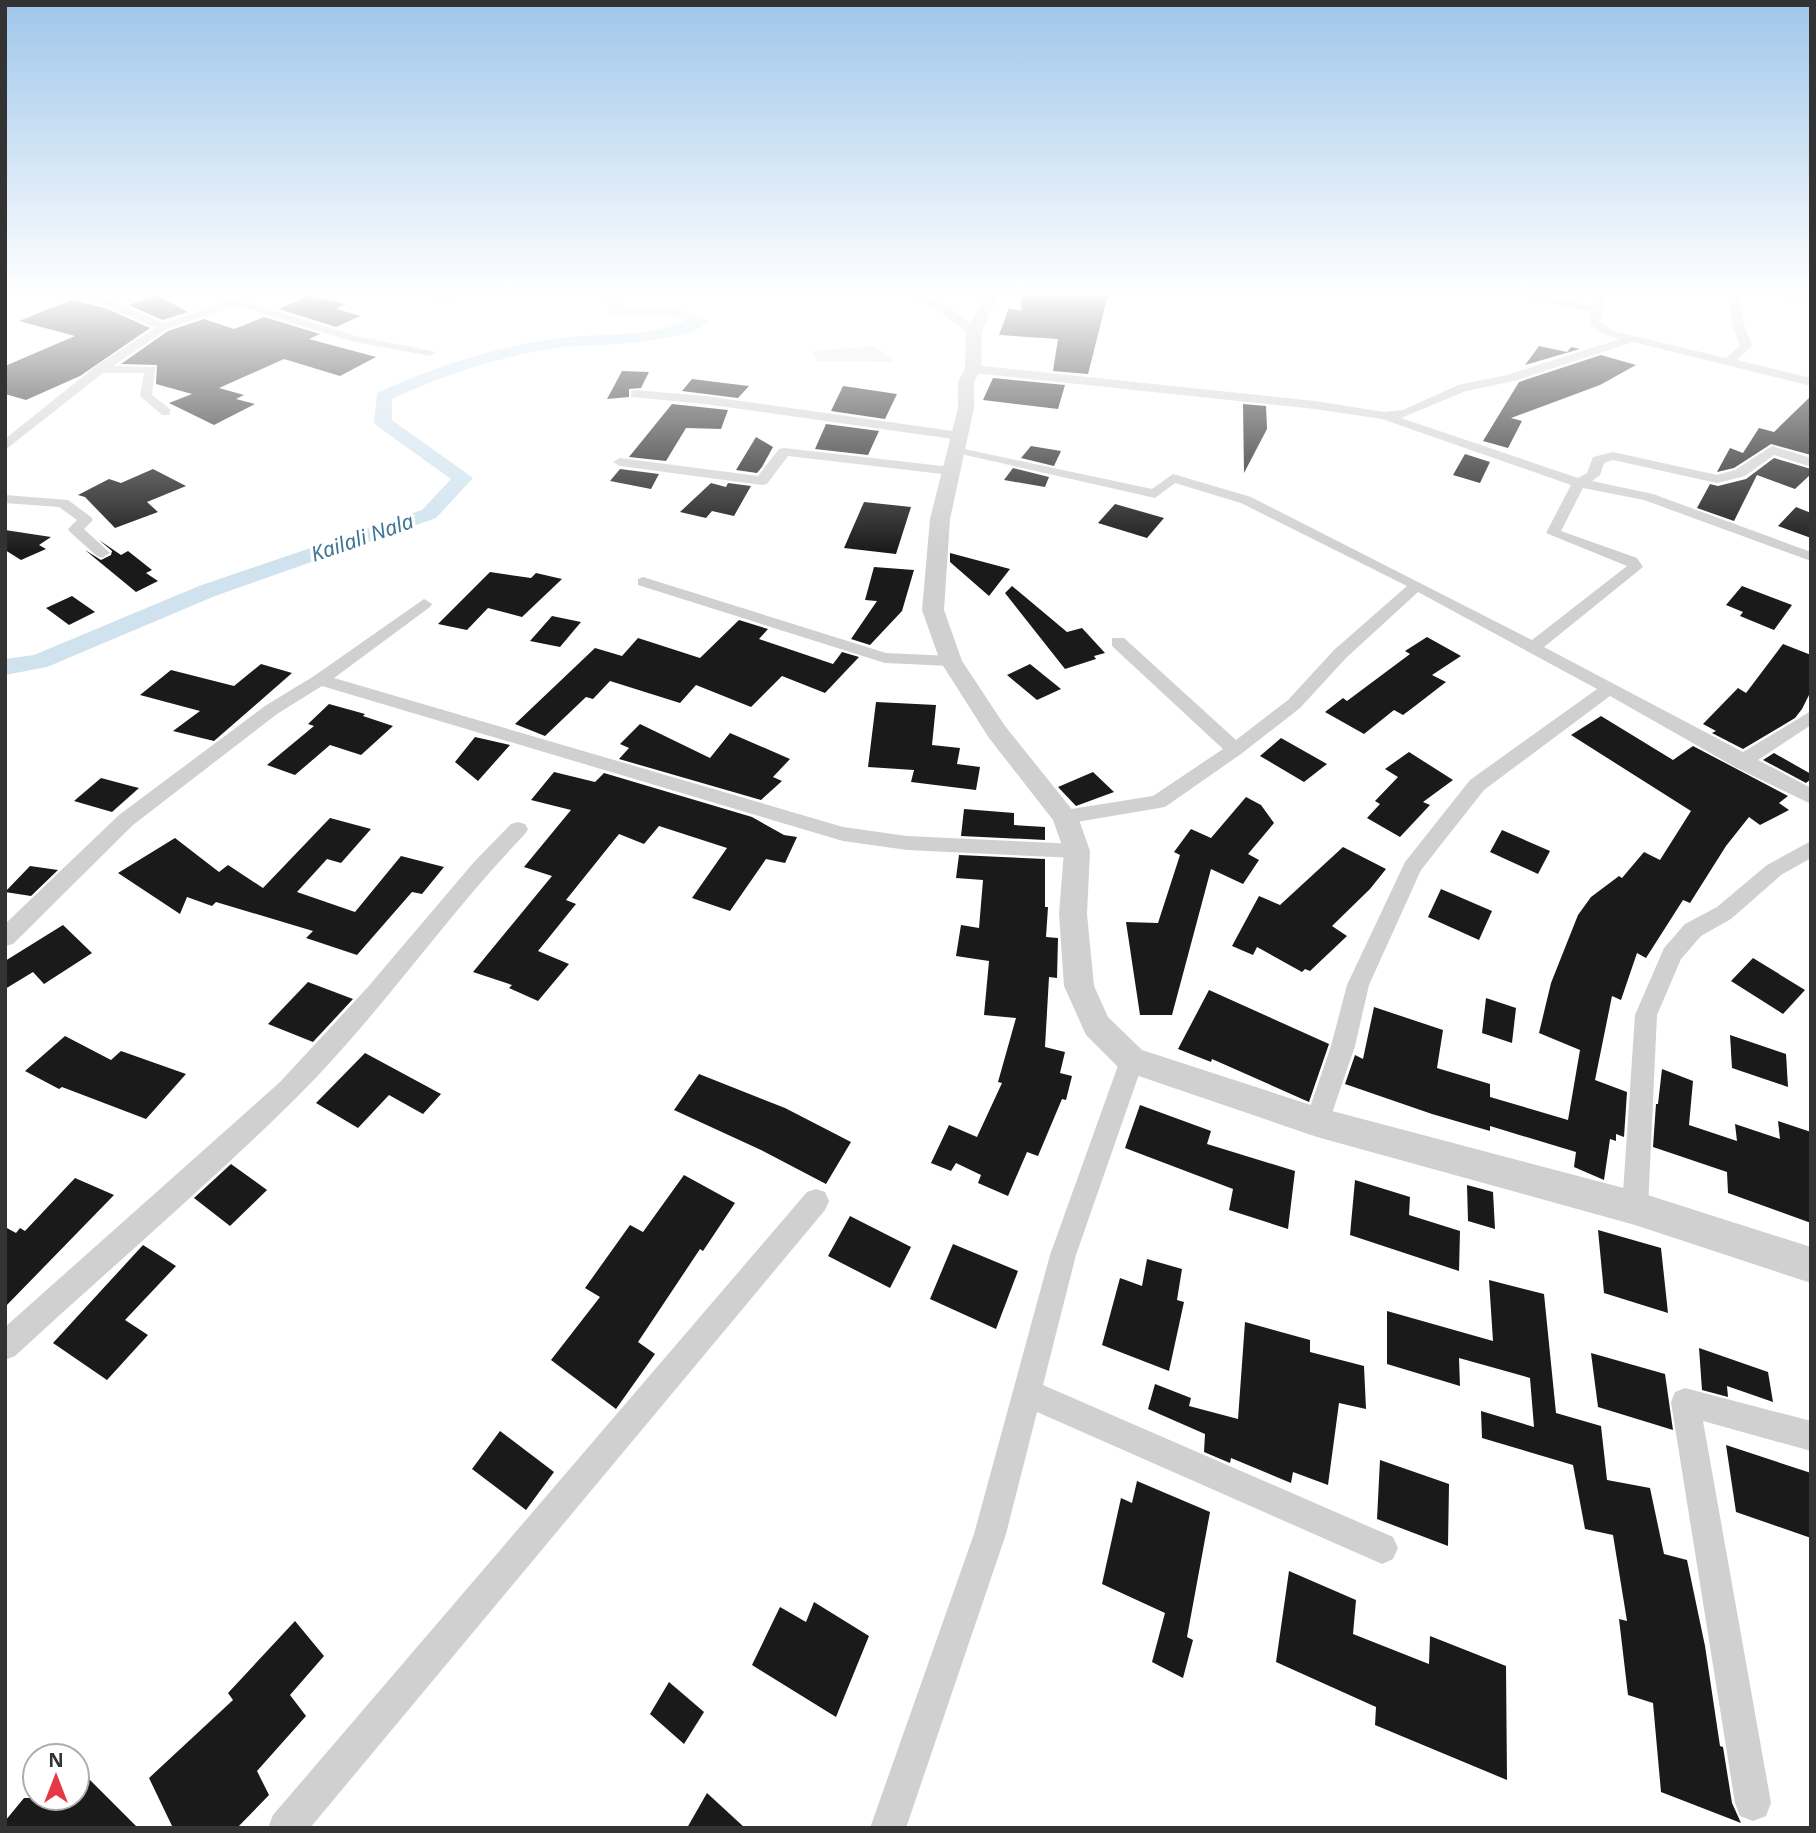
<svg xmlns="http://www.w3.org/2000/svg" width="1816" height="1833" font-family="'Noto Sans',sans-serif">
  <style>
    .green { fill: #e6ecdf }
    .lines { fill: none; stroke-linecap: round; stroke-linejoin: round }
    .canal { fill: #cfe2ee; fill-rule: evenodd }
    .building { fill: #1a1a1a }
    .minor { fill: #d0d0d0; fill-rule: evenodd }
    .tertiary { fill: #d0d0d0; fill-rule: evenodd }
    .labels { text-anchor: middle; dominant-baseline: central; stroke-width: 7; stroke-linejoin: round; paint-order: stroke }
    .far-water-label { font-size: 21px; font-style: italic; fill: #3f7597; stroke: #fff }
  </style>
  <rect width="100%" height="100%" fill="#fff"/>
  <!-- green -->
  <path class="green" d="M875 346 894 362 818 361 813 351Z"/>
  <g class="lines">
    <!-- canal -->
    <path class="canal" d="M604 295H620L623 307 673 306 708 321C696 334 670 337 653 340 621 346 588 344 556 348 500 356 443 375 392 399V420L473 478 436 518 215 596 47 667 5 675V659L34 655 199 586 422 510 451 479 377 426 374 422 377 393C432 367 492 348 552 339 597 332 644 339 686 321L671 316 611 315Z"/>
  </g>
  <!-- building -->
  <g class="building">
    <path d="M1022 295H1108L1088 374 1053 371 1058 339 999 335 1009 308 1021 311Z"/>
    <path d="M158 296 188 312 163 320 128 305Z"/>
    <path d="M308 296 345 304 337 309 360 316 336 327 279 309Z"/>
    <path d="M71 300 105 308 150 328 80 376 26 400 5 394V366L75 336 19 321Z"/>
    <path d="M264 317 320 334 309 339 376 357 340 376 284 359 219 388 244 395 236 399 255 404 214 425 169 403 192 394 156 384 157 365 121 364 168 331 204 319 234 329Z"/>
    <path d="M1539 346 1567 352 1571 347 1580 349 1525 365Z"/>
    <path d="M1601 355 1636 365 1600 385 1511 418 1522 421 1508 448 1483 441 1519 382Z"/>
    <path d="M622 371 649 372 641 388 629 389V397L607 399Z"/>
    <path d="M993 378 1065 385 1058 409 983 400Z"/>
    <path d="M692 379 724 383 749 386 738 398 682 391Z"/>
    <path d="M843 386 897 394 885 419 831 411Z"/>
    <path d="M1811 396V455L1771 444 1734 468 1717 472 1730 448 1743 453 1759 428 1774 432Z"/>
    <path d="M672 404 728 410 721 429 686 428 666 461 629 457Z"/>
    <path d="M1243 404 1266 406 1267 429 1244 473Z"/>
    <path d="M826 424 879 431 868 455 815 449Z"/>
    <path d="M756 437 773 447 762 467 757 473 736 470Z"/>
    <path d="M1031 446 1061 451 1054 466 1021 458Z"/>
    <path d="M1465 454 1490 462 1480 483 1453 475Z"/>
    <path d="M1774 458 1811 469V474L1795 489 1757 475 1734 521 1697 508 1710 484 1718 486 1746 479Z"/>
    <path d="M1013 468 1049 477 1045 487 1004 480Z"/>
    <path d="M153 469 186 486 147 502 158 512 115 528 85 497 78 495 109 479 121 483Z"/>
    <path d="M620 469 659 474 651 489 610 481Z"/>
    <path d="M711 483 726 487 728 483 751 486 734 516 712 511 706 518 680 512Z"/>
    <path d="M864 502 911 507 896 554 844 548Z"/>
    <path d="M1115 504 1164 518 1147 538 1098 523Z"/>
    <path d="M1796 507 1811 513V538L1778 526Z"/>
    <path d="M5 530 51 537 39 545 46 549 21 560 5 550Z"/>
    <path d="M99 540 121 555 128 551 152 570 146 573 158 581 136 592 85 550 101 560 111 555 112 551Z"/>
    <path d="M950 553 1010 569 989 596 950 562Z"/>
    <path d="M874 567 914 570 902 611 870 645 851 639 877 601 865 600Z"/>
    <path d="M490 572 531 578 536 573 562 579 522 617 488 608 467 630 438 624Z"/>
    <path d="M1012 586 1067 632 1082 628 1105 653 1094 656 1096 659 1065 669 1005 593Z"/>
    <path d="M1742 586 1792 605 1774 630 1740 616 1743 612 1726 605Z"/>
    <path d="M72 596 95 612 69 625 46 608Z"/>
    <path d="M552 616 581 622 560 647 530 641Z"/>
    <path d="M739 620 768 629 759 639 833 664 842 652 859 657 825 693 782 676 751 707 696 685 680 703 610 681 593 699 586 697 545 736 515 724 595 648 622 656 638 638 700 658Z"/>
    <path d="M1427 637 1461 656 1432 675 1446 682 1415 706 1403 715 1394 710 1364 734 1325 712 1343 698 1347 701 1410 654 1405 651Z"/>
    <path d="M1783 644 1811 655V691L1802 709 1795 718 1743 749 1712 733 1716 731 1703 724 1738 688 1746 693Z"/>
    <path d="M261 664 292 673 214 741 173 731 200 711 140 695 171 670 234 686Z"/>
    <path d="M1030 664 1061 689 1037 700 1007 675Z"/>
    <path d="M876 702 936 705 932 745 960 748 957 764 980 767 976 790 911 782 914 770 868 767Z"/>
    <path d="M329 704 365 714 363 716 393 726 361 755 330 745 295 775 267 765 314 726 308 724Z"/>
    <path d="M1601 716 1673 760 1693 746 1788 796 1779 803 1789 810 1760 825 1749 817 1726 846 1690 903 1683 900 1646 958 1637 953 1621 1000 1612 996 1595 1080 1627 1092 1624 1137 1616 1134V1141L1610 1139 1604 1180 1574 1167 1576 1152 1490 1126V1131L1432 1114 1345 1084 1355 1055 1363 1059 1374 1007 1443 1030 1437 1068 1490 1084V1097L1568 1120 1580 1050 1539 1033 1551 983 1578 915 1591 897 1619 876 1622 878 1644 852 1660 860 1691 811 1571 735Z"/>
    <path d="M640 724 710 758 730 733 790 759 773 777 782 781 761 800 619 759 629 748 620 744Z"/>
    <path d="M475 737 510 745 478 781 455 762Z"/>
    <path d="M1281 738 1327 764 1304 782 1260 756Z"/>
    <path d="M1409 752 1453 780 1423 802 1430 805 1400 837 1367 818 1380 804 1375 801 1398 777 1385 769Z"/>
    <path d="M1774 753 1811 774V779L1806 783 1763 760Z"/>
    <path d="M554 772 595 782 604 773 752 817 784 835 797 837 785 863 766 859 730 911 692 898 727 848 659 826 644 844 619 834 566 900 576 904 538 951 569 964 538 1001 509 988 512 985 473 972 552 876 524 867 571 810 531 800Z"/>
    <path d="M1093 772 1114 792 1076 806 1058 787Z"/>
    <path d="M101 778 131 786 139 788 112 812 74 801Z"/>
    <path d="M1246 797 1261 805 1274 823 1248 854 1259 860 1243 884 1211 869 1172 1015H1140L1126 922 1158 923 1180 855 1174 852 1191 829 1211 838Z"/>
    <path d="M964 809 1014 813V825L1045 827V840L961 836Z"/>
    <path d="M330 818 371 829 341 863 327 859 297 892 355 912 401 856 444 867 422 894 412 892 357 955 306 938 313 931 216 902 212 906 187 897 180 914 118 873 175 838 219 872 228 865 263 888Z"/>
    <path d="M1502 830 1550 851 1538 874 1490 852Z"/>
    <path d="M1343 847 1386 869 1370 889 1332 926 1347 936 1310 971 1305 969 1302 972 1257 947 1253 955 1232 946 1259 896 1280 905Z"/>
    <path d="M959 855 1045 859V907H1048L1046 937 1058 938 1057 978 1049 977 1045 1047 1065 1052 1060 1073 1072 1076 1066 1100 1062 1099 1038 1156 1027 1152 1008 1196 978 1183 981 1175 956 1163 951 1171 931 1163 949 1125 977 1137 1002 1083 998 1082 1016 1018 984 1015 989 961 956 956 961 925 979 928 983 880 956 878Z"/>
    <path d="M30 866 58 870 31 896 5 892Z"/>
    <path d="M1441 889 1492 911 1479 940 1428 917Z"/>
    <path d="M63 925 92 953 44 984 33 972 5 989V961Z"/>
    <path d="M1753 958 1805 990 1783 1014 1731 981Z"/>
    <path d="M308 982 353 999 313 1042 268 1024Z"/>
    <path d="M1209 990 1329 1044 1309 1102 1212 1059 1211 1062 1178 1049Z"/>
    <path d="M1486 998 1516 1008 1512 1043 1482 1033Z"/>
    <path d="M1730 1035 1786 1054 1788 1087 1732 1068Z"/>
    <path d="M65 1036 111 1060 121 1051 186 1074 146 1119 62 1087 59 1089 25 1071Z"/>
    <path d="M365 1053 441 1094 423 1114 389 1095 358 1128 316 1103Z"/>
    <path d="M1662 1069 1693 1081 1689 1125 1737 1141 1735 1124 1780 1139 1778 1121 1811 1132V1223L1728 1193 1727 1172 1653 1147 1656 1104H1658Z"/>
    <path d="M699 1074 785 1108 851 1142 826 1184 761 1150 674 1110Z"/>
    <path d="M1140 1105 1211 1131 1207 1144 1295 1171 1288 1229 1229 1210 1233 1189 1125 1148Z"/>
    <path d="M231 1164 267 1190 230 1226 194 1198Z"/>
    <path d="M684 1175 735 1203 703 1251 700 1249 638 1342 655 1354 616 1409 551 1360 600 1297 585 1288 630 1225 643 1232Z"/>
    <path d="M75 1178 114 1195 5 1307V1227L16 1233 20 1228 25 1231Z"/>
    <path d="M1355 1180 1410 1197 1409 1215 1460 1231 1459 1271 1350 1235Z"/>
    <path d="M1467 1185 1493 1192 1495 1229 1468 1221Z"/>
    <path d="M850 1216 911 1247 890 1288 828 1256Z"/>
    <path d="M1598 1230 1661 1248 1668 1313 1604 1293Z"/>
    <path d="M953 1244 1018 1271 996 1329 930 1299Z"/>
    <path d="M143 1245 176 1266 125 1320 148 1335 107 1380 53 1343Z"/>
    <path d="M1147 1259 1182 1269 1177 1300 1184 1302 1169 1371 1102 1345 1120 1278 1142 1286Z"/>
    <path d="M1489 1280 1544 1294 1556 1413 1601 1426 1607 1480 1650 1488 1664 1554 1687 1560 1705 1646 1720 1746 1723 1747 1732 1803 1741 1823 1661 1792 1653 1703 1628 1695 1619 1619 1627 1621 1613 1535 1585 1529 1573 1465 1482 1438 1481 1411 1534 1427 1530 1378 1459 1358 1460 1386 1387 1364V1311L1493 1341Z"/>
    <path d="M1245 1322 1310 1340V1352L1364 1366 1366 1409 1339 1403 1328 1485 1293 1472 1291 1483 1231 1458 1230 1463 1204 1452 1205 1434 1148 1409 1155 1384 1191 1398 1189 1406 1238 1419Z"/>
    <path d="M1699 1348 1768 1372 1773 1402 1727 1386 1728 1397 1702 1390Z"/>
    <path d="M1591 1353 1665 1374 1673 1430 1598 1407Z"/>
    <path d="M500 1431 554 1472 526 1510 472 1469Z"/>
    <path d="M1726 1445 1811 1473V1538L1736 1512Z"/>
    <path d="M1380 1460 1449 1484 1448 1546 1377 1519Z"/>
    <path d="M1137 1481 1210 1512 1187 1637 1193 1640 1183 1678 1152 1662 1165 1613 1102 1584 1121 1498 1132 1503Z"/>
    <path d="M1289 1571 1356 1600 1353 1634 1429 1664 1430 1636 1506 1666 1507 1780 1375 1725 1376 1707 1276 1662Z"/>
    <path d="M814 1602 869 1636 836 1717 752 1665 780 1607 806 1622Z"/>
    <path d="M295 1621 324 1656 290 1695 306 1716 257 1771 269 1795 237 1828H173L149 1778 233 1700 228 1693Z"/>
    <path d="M669 1682 704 1712 684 1744 650 1714Z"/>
    <path d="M77 1767 138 1828H5V1821L24 1798H77Z"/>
    <path d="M707 1793 745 1828H687Z"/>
  </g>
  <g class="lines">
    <!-- minor -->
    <g class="minor">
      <path d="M83 295H97L163 323 245 295H254V299L247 302 356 336 436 352 430 356 350 341 236 305 167 329 113 366 155 367 152 395 170 409V415H162L140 396 144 373H103L5 450V439L96 366 155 328Z"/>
      <path d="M419 295H459L446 301Z"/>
      <path d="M909 295C934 295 962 314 980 332L970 334 937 310Z"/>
      <path d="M1515 295H1537L1593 306 1595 295H1605L1601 322 1613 331 1726 358 1740 345 1731 321 1729 295H1739L1743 321 1752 346 1737 360 1811 378V386L1633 342 1514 381 1466 391 1401 418 1578 478 1587 473 1593 457 1613 452 1717 475 1735 470 1772 446 1811 458V467L1774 455 1745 476 1717 483 1613 460 1604 463 1600 475 1592 481 1653 494 1811 552V561L1644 500 1583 488 1561 531 1637 558 1643 567 1544 647 1743 752 1811 711V725L1758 760 1811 788V804L1735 767 1610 696 1484 790 1421 870 1369 985 1355 1046 1329 1122 1326 1130 1317 1133 1308 1130 1305 1122 1331 1046 1347 985 1405 862 1470 780 1597 689 1418 592 1346 658 1300 708 1241 754 1165 807 1065 824 1058 822 1055 817 1065 810 1153 796 1223 749 1112 646V638H1124L1236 740 1288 700 1334 650 1407 586 1241 503 1175 483 1155 498 948 451 955 447 1152 489 1173 474 1251 497 1532 640 1627 566 1546 533 1571 485 1382 419 1315 409 973 373 967 369 973 365 1315 401 1384 412 1403 410 1458 385 1507 375 1620 339 1605 335 1591 325V312Z"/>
      <path d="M1784 295 1811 296V302L1785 297Z"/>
      <path d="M635 390 705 396 960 432 967 436 960 440 705 404 631 397V391Z"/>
      <path d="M784 448 951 467 958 471 951 475 788 456 767 484 762 485 620 466 613 462 620 458 758 476 779 449Z"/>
      <path d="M5 495 68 500 91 517 93 520 84 529 110 553 102 558 97 556 70 532 68 529 77 520 59 507 5 503Z"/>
      <path d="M643 577 886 653 951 656 959 661 951 666 885 663 638 585V579Z"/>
      <path d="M424 599 432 604 430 607 334 678 843 827 907 836 1077 844 1084 846 1087 851 1084 856 1077 858 907 850 843 841 322 686 277 714 133 825 13 944 5 946V924L119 815 265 706 314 676Z"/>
      <path d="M518 822 525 824 528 829 525 834C444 918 379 1016 296 1098 206 1187 108 1270 15 1356L5 1360V1327L280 1082 367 988 474 862 511 824Z"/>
      <path d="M1811 841V858L1781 875 1731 919 1701 936 1681 959 1657 1015 1648 1208 1644 1217 1635 1220 1626 1217 1622 1208 1635 1015 1664 948 1685 924 1717 907 1767 865Z"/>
      <path d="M1132 1050 1140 1053 1144 1060 1076 1255 1043 1385 1393 1537 1398 1548 1393 1559 1382 1564 1037 1412 1006 1534 906 1828H870L974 1534 1050 1255 1120 1060 1124 1053Z"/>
      <path d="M816 1189 825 1192 829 1201 825 1210 310 1828H268L273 1815 807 1192Z"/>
      <path d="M1685 1388 1811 1421V1451L1703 1421 1771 1803 1766 1816 1753 1821 1740 1816 1735 1803 1671 1402 1675 1392Z"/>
    </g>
    <!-- tertiary -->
    <path class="tertiary" d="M984 295H998L982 332 981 369 974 382V408L950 519 944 610 962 661 1005 726 1078 817 1090 851 1087 914 1094 986 1108 1017 1142 1050 1317 1107 1635 1191 1811 1247V1283L1635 1225 1317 1137 1121 1070 1086 1035 1064 986 1059 914 1064 851 1053 820 989 738 940 661 922 610 930 519 958 408V382L965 369 966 332Z"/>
  </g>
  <!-- sky -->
  <linearGradient id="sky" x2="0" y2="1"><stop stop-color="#9ec6ea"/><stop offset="0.53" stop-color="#fff"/><stop offset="1" stop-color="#fff" stop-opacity="0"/></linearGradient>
  <rect width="1816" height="552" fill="url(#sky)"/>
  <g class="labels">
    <!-- far-water labels -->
    <g class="far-water-label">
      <text transform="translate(362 537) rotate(-19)">Kailali Nala</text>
    </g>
  </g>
  <!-- border -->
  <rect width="1816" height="1833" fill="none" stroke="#333333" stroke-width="14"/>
  <!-- north arrow -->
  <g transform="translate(56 1777)"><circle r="33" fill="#ffffff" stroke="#adadad" stroke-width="2"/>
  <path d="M0-5L12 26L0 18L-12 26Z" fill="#e63946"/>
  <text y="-10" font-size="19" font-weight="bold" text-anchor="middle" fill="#333333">N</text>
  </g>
</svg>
